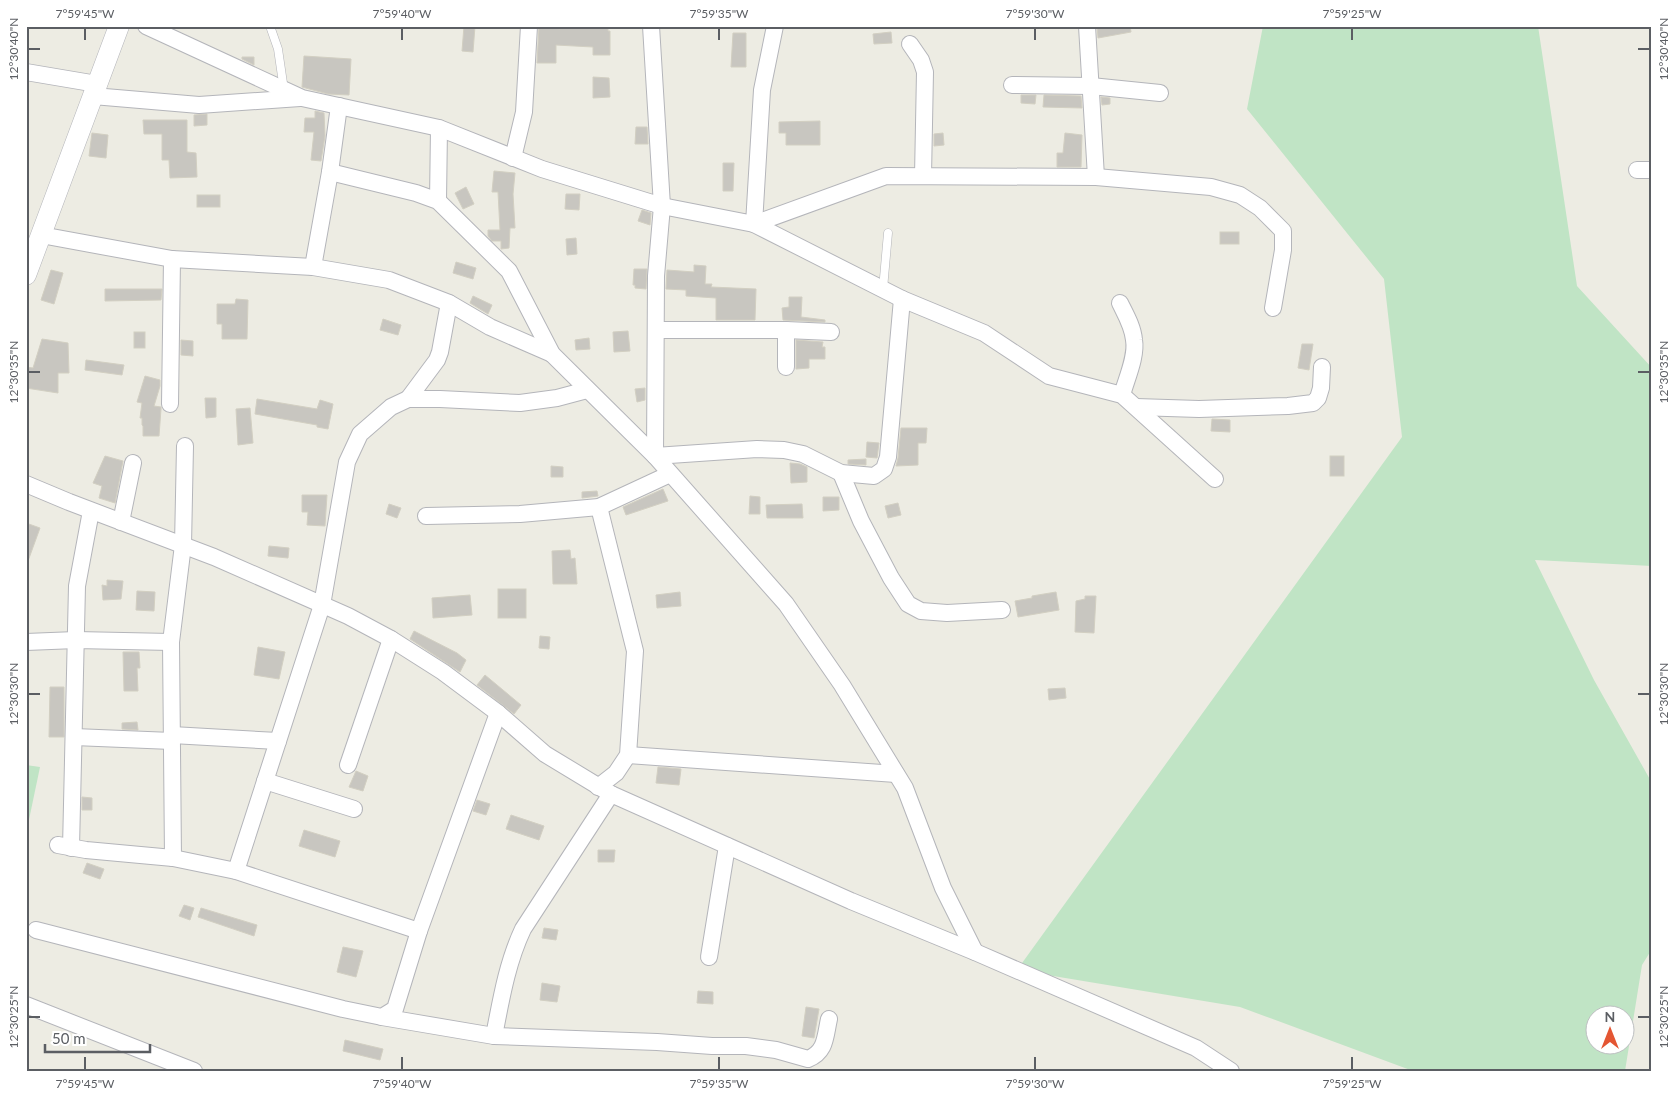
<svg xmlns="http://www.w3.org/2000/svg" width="1678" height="1097" font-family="Lato,sans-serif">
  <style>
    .green { fill: #c0e4c5; fill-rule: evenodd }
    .building { fill: #c8c6c0; stroke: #d2cfc2 }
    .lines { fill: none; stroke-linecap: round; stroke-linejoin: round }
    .service-casing { stroke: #b4b5ba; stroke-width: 9 }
    .minor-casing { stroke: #b4b5ba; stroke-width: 18 }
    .tertiary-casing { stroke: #b4b5ba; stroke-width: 21 }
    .service { stroke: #fff; stroke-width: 8 }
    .minor { stroke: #fff; stroke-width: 16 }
    .tertiary { stroke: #fff; stroke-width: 20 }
    .ticks { fill: none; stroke: #5b5e63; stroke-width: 2 }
    .neatline { fill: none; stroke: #5b5e63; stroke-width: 2 }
    .ticks-label { font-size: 12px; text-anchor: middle; fill: #5b5e63 }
  </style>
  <rect width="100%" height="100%" fill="#edece3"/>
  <!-- green -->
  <g class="green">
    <path d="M1263 26H1538L1577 286 1652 368V566L1535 560 1594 680 1652 783V949L1642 965 1625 1071H1413L1240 1007 1017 970 1402 437 1384 279 1247 109ZM1596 1014H1626V1044H1596Z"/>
    <path d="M26 765 40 767 26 834Z"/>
  </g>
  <!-- building -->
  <g class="building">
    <path d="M464 26H475L473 52 462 51Z"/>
    <path d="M539 26 560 29V26H608V31H610V55H593V47L556 45V63H537Z"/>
    <path d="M1097 26H1130L1131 32 1098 38Z"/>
    <path d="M891 32 892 43 874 44 873 34Z"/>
    <path d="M733 33H746V67H731Z"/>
    <path d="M304 56 351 59 349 95 328 94 302 87Z"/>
    <path d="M242 57H254V65L242 59Z"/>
    <path d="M593 77 609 78 610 97 593 98Z"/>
    <path d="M1021 95H1036L1035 104 1021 103Z"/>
    <path d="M1044 95 1081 96 1082 108 1043 107Z"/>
    <path d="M1101 97 1110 98V104L1102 105Z"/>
    <path d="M315 111 324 113 325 136 321 161 311 160 314 132H304L305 118H315Z"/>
    <path d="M207 114V125L194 126V115Z"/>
    <path d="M143 120H187V152L196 153 197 177 170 178 169 160H162V134H144Z"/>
    <path d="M820 121V145H786V133H779V122Z"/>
    <path d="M636 127H647L648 144H635Z"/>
    <path d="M92 133 108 135 106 158 89 156Z"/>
    <path d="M943 133 944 145 934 146V134Z"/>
    <path d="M1065 133 1082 135 1081 167H1057V153H1063Z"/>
    <path d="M723 163H734L733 191H723Z"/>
    <path d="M494 171 515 173 513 194 515 228H510L509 248 501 249V241H492L488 236V230H500L498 192H492Z"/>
    <path d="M466 187 474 204 463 209 455 193Z"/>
    <path d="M566 194H580L579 210 565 209Z"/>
    <rect x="197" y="195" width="23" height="12"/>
    <path d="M642 210 651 213 650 225 638 221Z"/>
    <rect x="1220" y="232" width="19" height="12"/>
    <path d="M576 238 577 254 567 255 566 239Z"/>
    <path d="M456 262 476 268 473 279 453 273Z"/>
    <path d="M694 265 706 266 705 284H712L711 287 756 289 755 320H716V298L686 296V290L666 289 667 270 694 272Z"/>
    <path d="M634 269H647L646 289 635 288V285H633Z"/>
    <path d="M51 270 63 273 54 304 41 300Z"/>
    <path d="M105 289H162L161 300 105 301Z"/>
    <path d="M473 296 492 305 488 314 470 303Z"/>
    <path d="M789 297H802L801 317 825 320V322L783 320 782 308 789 307Z"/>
    <path d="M236 299 248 300 247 339H222V324H217V304H235Z"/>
    <path d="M383 319 401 325 398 335 380 330Z"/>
    <path d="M628 331 630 351 614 352 613 332Z"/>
    <rect x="134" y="332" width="11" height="16"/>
    <path d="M589 338 590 349 576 350 575 340Z"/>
    <path d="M42 339 68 343 69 373H58V393L26 388V367L33 368Z"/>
    <path d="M181 340 193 341V356L181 355Z"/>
    <path d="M796 340 823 342 822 347H825V359H809V368L796 369Z"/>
    <path d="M1302 344H1313L1309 370 1298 368Z"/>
    <path d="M86 360 124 365 122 375 85 370Z"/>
    <path d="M145 376 160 380V386L154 406 161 407V409L159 436H143V426L142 425V418H140L142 403 137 402Z"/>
    <path d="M645 388V400L637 402 635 389Z"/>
    <path d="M205 398H216V417L206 418Z"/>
    <path d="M257 399 317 409 320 400 333 404 328 429 317 427V425L255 414Z"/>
    <path d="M250 408 253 443 238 445 236 409Z"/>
    <path d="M1212 419 1230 420V432L1211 431Z"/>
    <path d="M901 428H927L926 443H918V465L896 466 898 458Z"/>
    <path d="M867 442 879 443 877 458 866 457Z"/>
    <path d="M105 456 123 461 115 503 99 498 102 486 93 483Z"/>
    <rect x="1330" y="456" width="14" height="20"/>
    <path d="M866 459V465L848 464V460Z"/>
    <path d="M790 463 800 464 807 467V482L791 483Z"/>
    <path d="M551 466 563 467V477H551Z"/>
    <path d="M663 489 668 501 626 515 623 507Z"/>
    <path d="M597 491 598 496 582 498V492Z"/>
    <path d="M302 495H327L325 526 307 525 308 512H302Z"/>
    <path d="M750 496 760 497V514H749Z"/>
    <path d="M823 497H839V510L823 511Z"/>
    <path d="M898 503 901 515 888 518 885 506Z"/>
    <path d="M389 504 401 508 397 518 386 514Z"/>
    <path d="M802 504 803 518H767L766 505Z"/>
    <path d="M26 523 40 528 28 561H26Z"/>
    <path d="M269 546 289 548 288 558 268 556Z"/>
    <path d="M570 550 571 559 575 558 577 584H553L552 551Z"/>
    <path d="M107 580 123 581 121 599 103 600 102 585 107 586Z"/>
    <rect x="498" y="589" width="28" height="29"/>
    <path d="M137 591 155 592 154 611 136 610Z"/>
    <path d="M680 592 681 606 657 608 656 595Z"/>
    <path d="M1056 592 1059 610 1018 617 1015 601 1032 598V596Z"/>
    <path d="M470 595 472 615 433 618 432 598Z"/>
    <path d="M1085 596H1096L1094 633 1075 632 1076 601 1085 599Z"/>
    <path d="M414 631 457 653 466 660 460 672 410 639Z"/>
    <path d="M540 636 550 637 549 649 539 648Z"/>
    <path d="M258 647 285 652 279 679 254 675Z"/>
    <path d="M123 652H139L140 668H137L138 691H124Z"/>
    <path d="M485 675 521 705 514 714 477 685Z"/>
    <path d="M50 687H64V737H49Z"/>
    <path d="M1065 688 1066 698 1049 700 1048 689Z"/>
    <path d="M137 722 138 730 122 729V723Z"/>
    <path d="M658 767 681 769 679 785 656 783Z"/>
    <path d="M356 771 368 776 363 791 349 787Z"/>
    <path d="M82 797 92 798V810H82Z"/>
    <path d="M477 800 490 804 486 815 473 811Z"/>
    <path d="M511 815 544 826 539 840 506 829Z"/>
    <path d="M304 830 340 841 335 857 299 846Z"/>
    <path d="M598 850H615L614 862H598Z"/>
    <path d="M87 863 104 869 100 879 83 873Z"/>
    <path d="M184 905 194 908 190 920 179 916Z"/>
    <path d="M201 908 257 925 254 936 198 917Z"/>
    <path d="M544 928 558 930 556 940 542 938Z"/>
    <path d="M343 947 363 951 356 977 337 972Z"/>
    <path d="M542 983 560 986 557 1002 540 1000Z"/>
    <path d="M698 991 713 992V1004L697 1003Z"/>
    <path d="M806 1007 819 1009 814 1038 802 1036Z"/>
    <path d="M345 1040 383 1049 380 1060 343 1051Z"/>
  </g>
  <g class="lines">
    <defs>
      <g id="service">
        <path d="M270 26 278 49 284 90"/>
        <path d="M883 289 888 233"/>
      </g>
      <g id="minor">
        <path d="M146 26 302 98 439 128 542 169 662 206 651 26"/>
        <path d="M775 26 762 90 754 224 662 206 656 276 655 456 786 604 842 685 905 788 943 888 975 952"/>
        <path d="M1087 26 1096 177"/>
        <path d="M910 44 921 60 925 72 923 176"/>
        <path d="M26 72 97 84"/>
        <path d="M1012 85 1091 86 1160 93"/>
        <path d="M93 96 199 105 300 98"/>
        <path d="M513 158 524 112 529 26"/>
        <path d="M1637 170H1652"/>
        <path d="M330 172 416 193 438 201 509 271 552 354 655 456 757 449 784 450 803 454 841 473 874 476 884 469 888 457 902 299"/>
        <path d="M438 201 439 128"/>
        <path d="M41 235 172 259 313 267 389 280 449 303 490 327 552 354"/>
        <path d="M313 267 330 172 339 106"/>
        <path d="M1120 303C1126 315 1133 327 1134 340 1137 356 1126 380 1122 395"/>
        <path d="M656 330H786L831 332"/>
        <path d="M786 330V367"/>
        <path d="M408 399 437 360 440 352 449 303"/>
        <path d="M170 404 172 259"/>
        <path d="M1136 407 1199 409 1288 406 1313 403 1318 398 1321 388 1322 367"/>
        <path d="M841 473 861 521 891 578 908 604 921 611 947 613 1002 610"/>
        <path d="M1215 479 1122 395 1049 376 984 333 902 299 754 224 886 176 1096 177 1211 187 1240 195 1260 208 1283 231V250L1273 308"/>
        <path d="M26 484 69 502 214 557 348 616 391 639 443 672 498 713 545 754 611 794 851 901 975 952 1196 1048 1231 1071"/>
        <path d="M426 516 520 514 599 507 670 474"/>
        <path d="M121 522 133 463"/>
        <path d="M26 642 76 640 171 642"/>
        <path d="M172 735 278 741"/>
        <path d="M74 737 172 741"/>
        <path d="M628 755 896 774"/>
        <path d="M348 765 391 639"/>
        <path d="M265 781 354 809"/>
        <path d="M598 787 616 773 628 755 635 651 599 507"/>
        <path d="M58 845 86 850 173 858 236 871 419 931"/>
        <path d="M71 848 77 586 91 511"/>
        <path d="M173 858 171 642 183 545 185 446"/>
        <path d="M236 871 322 605 347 462 360 434 391 407 408 399H440L520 403 557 398 587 390"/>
        <path d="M36 930 343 1009 382 1017 395 1009 419 931 498 713"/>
        <path d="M709 957 727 846"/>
        <path d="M26 1005 194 1071"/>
        <path d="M382 1017 494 1036 657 1042 712 1046H746L776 1050 808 1059C826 1052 825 1037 829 1019"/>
        <path d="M494 1036C501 1000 507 963 523 929L611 794"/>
      </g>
      <path id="tertiary" d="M26 275 119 26"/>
    </defs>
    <!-- service casing -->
    <use href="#service" class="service-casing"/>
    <!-- minor casing -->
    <use href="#minor" class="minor-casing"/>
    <!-- tertiary casing -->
    <use href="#tertiary" class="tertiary-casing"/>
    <!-- service -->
    <use href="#service" class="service"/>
    <!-- minor -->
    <use href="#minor" class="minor"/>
    <!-- tertiary -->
    <use href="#tertiary" class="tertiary"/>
  </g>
  <!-- ticks -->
  <path class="ticks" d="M85 28V40M402 28V40M719 28V40M1035 28V40M1352 28V40M28 49H40M1638 49H1650M28 372H40M1638 372H1650M28 694H40M1638 694H1650M28 1017H40M1638 1017H1650M85 1057V1070M402 1057V1070M719 1057V1070M1035 1057V1070M1352 1057V1070"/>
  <!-- border -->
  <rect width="1678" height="1097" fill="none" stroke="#ffffff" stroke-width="55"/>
  <!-- north arrow -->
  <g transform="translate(1610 1030)"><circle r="24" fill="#ffffff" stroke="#bdbfc1"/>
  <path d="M0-4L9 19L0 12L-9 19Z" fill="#e45633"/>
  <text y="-8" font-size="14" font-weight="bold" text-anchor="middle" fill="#5b5e63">N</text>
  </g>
  <!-- scale -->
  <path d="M45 1044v8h105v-8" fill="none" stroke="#5b5e63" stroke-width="2.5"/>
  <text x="52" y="1044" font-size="15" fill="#5b5e63" stroke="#ffffff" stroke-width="4" paint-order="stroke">50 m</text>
  <rect x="28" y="28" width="1622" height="1042" class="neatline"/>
  <g class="ticks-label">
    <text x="85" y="18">7°59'45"W</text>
    <text x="402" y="18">7°59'40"W</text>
    <text x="719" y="18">7°59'35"W</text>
    <text x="1035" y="18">7°59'30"W</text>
    <text x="1352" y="18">7°59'25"W</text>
    <text transform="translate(14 49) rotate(-90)" y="4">12°30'40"N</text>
    <text transform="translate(1664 49) rotate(-90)" y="4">12°30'40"N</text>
    <text transform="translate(14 372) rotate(-90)" y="4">12°30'35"N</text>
    <text transform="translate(1664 372) rotate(-90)" y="4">12°30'35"N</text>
    <text transform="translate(14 694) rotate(-90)" y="4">12°30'30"N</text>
    <text transform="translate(1664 694) rotate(-90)" y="4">12°30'30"N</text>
    <text transform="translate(14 1017) rotate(-90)" y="4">12°30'25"N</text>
    <text transform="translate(1664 1017) rotate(-90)" y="4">12°30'25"N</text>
    <text x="85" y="1088">7°59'45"W</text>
    <text x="402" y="1088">7°59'40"W</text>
    <text x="719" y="1088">7°59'35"W</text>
    <text x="1035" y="1088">7°59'30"W</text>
    <text x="1352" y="1088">7°59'25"W</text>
  </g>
</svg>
